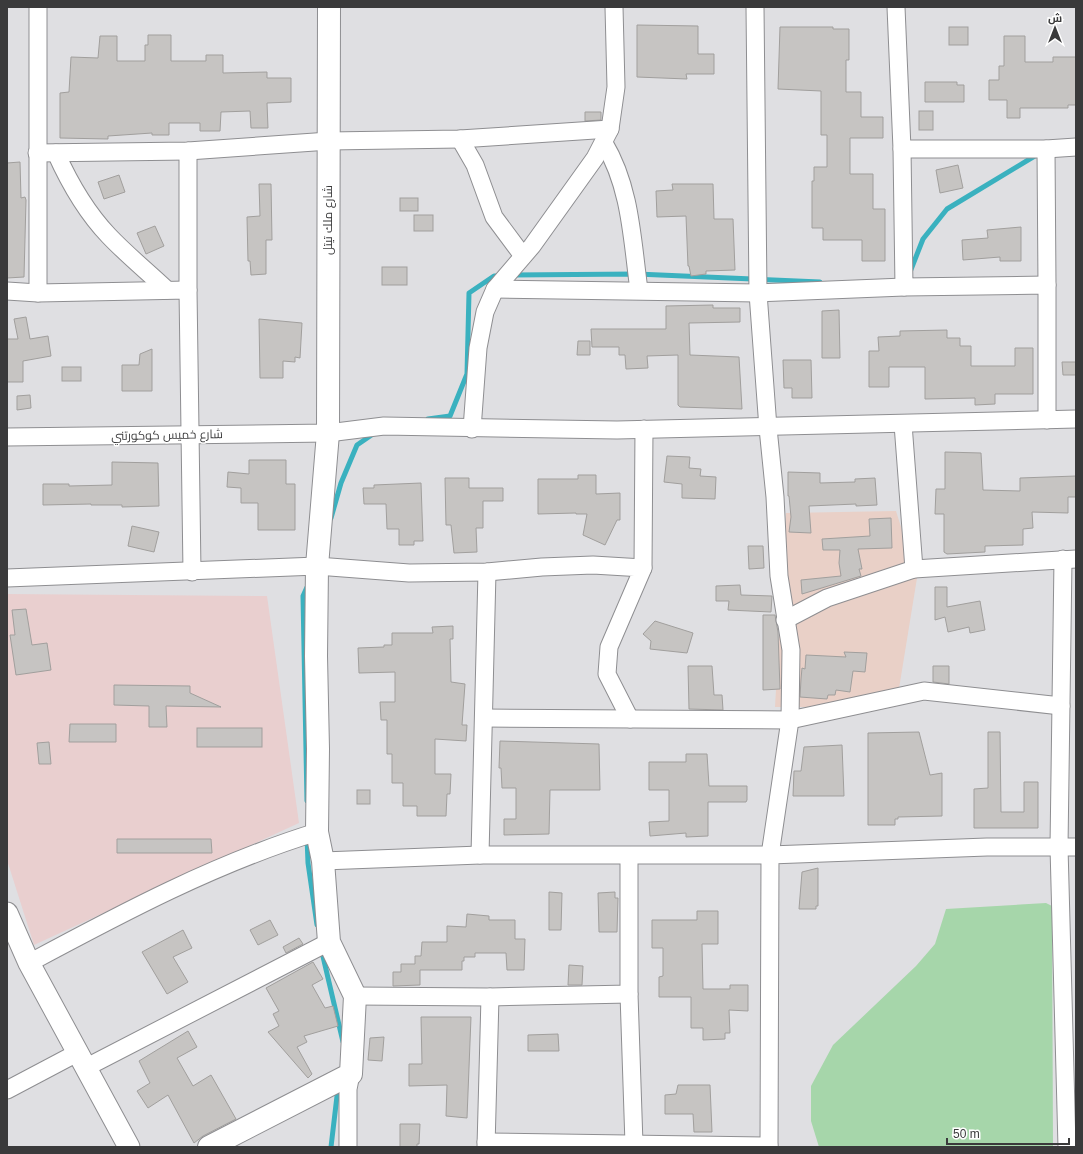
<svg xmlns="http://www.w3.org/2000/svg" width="1083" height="1154" font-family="Arial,Cairo,sans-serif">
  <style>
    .commercial { fill: #e9d0c7 }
    .education { fill: #e9cfcf }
    .green { fill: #a6d6aa }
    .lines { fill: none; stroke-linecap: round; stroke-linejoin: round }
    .stream { stroke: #3ab1bf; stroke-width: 5 }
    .building { fill: #c6c4c2; stroke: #a19f9d }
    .minor-casing { stroke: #8e8e91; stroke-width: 19 }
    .tertiary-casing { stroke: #8e8e91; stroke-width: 23 }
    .secondary-casing { stroke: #8e8e91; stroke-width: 24 }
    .minor { stroke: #fff; stroke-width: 17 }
    .tertiary { stroke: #fff; stroke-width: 21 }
    .secondary { stroke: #fff; stroke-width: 22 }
    .labels { text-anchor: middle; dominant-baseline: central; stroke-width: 3; stroke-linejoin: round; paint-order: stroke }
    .street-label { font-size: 12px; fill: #3a3a3b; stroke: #fff }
  </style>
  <rect width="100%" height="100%" fill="#dfdfe2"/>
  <!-- commercial -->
  <path class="commercial" d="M896 511 917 578 896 707H775L786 513Z"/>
  <!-- education -->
  <path class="education" d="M7 594 267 596 299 823 34 945 7 860Z"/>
  <!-- green -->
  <path class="green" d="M1046 903 1052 906 1053 1147H819L811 1121V1086L833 1045 916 966 935 944 946 909Z"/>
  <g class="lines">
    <!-- stream -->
    <g class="stream">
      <path d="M910 272 923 239 947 209 1038 154"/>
      <path d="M512 275 637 274 820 282"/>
      <path d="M428 419 450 416 467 374 469 293 494 276H500"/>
      <path d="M331 518 341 483 357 445 373 434"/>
      <path d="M307 801 303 596 308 585"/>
      <path d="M307 837 308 863 317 925"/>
      <path d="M321 948 343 1042"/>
      <path d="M331 1147 337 1096 336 1087"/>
    </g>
  </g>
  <!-- building -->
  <g class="building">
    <path d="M637 25 698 26V54H714V74H686L687 79 637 77Z"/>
    <path d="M780 27H833V29H849V60H846V92H861V117H883V138H850V174H873V209H885V261H862V240H823V228H812V181H814V167H827V135H821V91L778 89Z"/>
    <rect x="949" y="27" width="19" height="18"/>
    <path d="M148 35H171V61H206V55H223V73L267 72V78H291V102L267 103 268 128H251L250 111 221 112 220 131H200V123H169V135H152V133L108 136V139L60 138V93L69 92 71 57 98 58 100 36H117V61H145V45H148Z"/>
    <path d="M1004 36H1025V62H1053V57H1076V105H1068V108H1020V118H1007V100H989V80H999V66H1004Z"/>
    <path d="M925 82H957V85H964V102H925Z"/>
    <rect x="919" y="111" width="14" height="19"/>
    <path d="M585 112H601V120L585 121Z"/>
    <path d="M20 162 21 198 25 197 26 200 24 277 7 278V163Z"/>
    <path d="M958 165 963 188 940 193 936 170Z"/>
    <path d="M119 175 125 192 104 199 98 182Z"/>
    <path d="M259 184H271L272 240H266V274L251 275 250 261H248L247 217 260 216Z"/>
    <path d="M672 184H713L714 219H733L735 270 706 271V274L691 276 689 266H688L686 216 657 217 656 191 673 190Z"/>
    <rect x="400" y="198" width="18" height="13"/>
    <rect x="414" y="215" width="19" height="16"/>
    <path d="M155 226 164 246 146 254 137 233Z"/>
    <path d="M1021 227V261H1000V257L963 260 962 240 988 238 987 230Z"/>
    <rect x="382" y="267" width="25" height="18"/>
    <path d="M713 305V308H740V322L689 323 690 355 739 357 742 409 680 407 678 405V355L647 356 648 368 626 369 625 355H619V347H592L591 329H666V306Z"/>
    <path d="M839 310 840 358H822V311Z"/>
    <path d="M26 317 30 339 48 336 51 356 23 361V382H7V339H18L14 319Z"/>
    <path d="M259 319 302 323 300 358 295 357V362L283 361V378H260Z"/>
    <path d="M947 330V338H960V346H971V366H1015V348H1033V394H995V404L975 405V398L925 399V367H889V387H869V351H879L878 337 900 336V331Z"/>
    <path d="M578 341H590V355H577Z"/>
    <path d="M152 349V391H122V365H139L140 354Z"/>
    <path d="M783 360H811L812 398H792V388H784Z"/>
    <path d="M1062 362H1076V375H1063Z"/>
    <rect x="62" y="367" width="19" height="14"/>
    <path d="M30 395 31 408 17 410V396Z"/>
    <path d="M945 452 981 453 983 490 1020 491V478L1076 476V497H1068V513L1032 512 1033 528 1023 529V545L985 546V552L947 554 944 552V514H935L936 489H945Z"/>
    <path d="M667 456 690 457 689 468 701 469 700 476 716 477 715 499 682 498V484L664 482Z"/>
    <path d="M249 460H286V484H295V530H258V503H241V488L227 487 228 472 249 474Z"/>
    <path d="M112 462 158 463 159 506 122 507V505H91V504L43 505V484H69V486L112 485Z"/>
    <path d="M788 472 820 473V483L855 482V479L875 478 877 505 856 506V504L809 506 811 533 789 532 791 517 789 496H788Z"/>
    <path d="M578 475H596V494L620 493V520H617L605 545 583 535 587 514H576V513L538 514V479H578Z"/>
    <path d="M445 478H469V488H503V501H483V528H476L477 552 454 553 451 525H446Z"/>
    <path d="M421 483 423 541H414V545H399V529H387L386 504H364L363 488H374V485Z"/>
    <path d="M891 518 892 548 858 549 862 569H859L861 576 802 594 801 580 841 576 839 563 840 550H823L822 539 870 536 869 519Z"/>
    <path d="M132 526 159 532 154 552 128 546Z"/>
    <path d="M748 546H763L764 568 749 569Z"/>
    <path d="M740 585 741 595 772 596 771 612 728 610 729 601H716V586Z"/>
    <path d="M935 587H947V607L980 601 985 630 970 633 969 627 948 632 945 617 935 620Z"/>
    <path d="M26 609 32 645 47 643 51 670 16 675 10 635H15L12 610Z"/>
    <path d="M763 615H775L778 632 780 689 763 690Z"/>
    <path d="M655 621 693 633 687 653 650 649 651 641 643 634Z"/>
    <path d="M453 626V639H450L451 682 465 684 462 725H467L466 741 435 739V774H451L450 794H447L446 816H417V806H403V783H392V754H387V720H381L380 702H395V672L359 673 358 648 384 647V645H392V633H433L432 627Z"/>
    <path d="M844 652 867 653 865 672 853 671 850 692 836 690 835 695H828L827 699 800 697 801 679 802 668 805 669 806 655 846 657Z"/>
    <path d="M688 666H712L714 695H722L723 710 689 709Z"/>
    <path d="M933 666H949V684L933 682Z"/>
    <path d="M114 685 190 686V693L221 707 166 706 167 727H149V706L114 705Z"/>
    <path d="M70 724H116V742H69Z"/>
    <rect x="197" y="728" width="65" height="19"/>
    <path d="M919 732 930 775 942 773V816L898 817V819H895V825H868V733Z"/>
    <path d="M988 732H1000L1001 812H1024V782H1038V828H974V789L988 788Z"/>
    <path d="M500 741 599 744 600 790H550L549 834 504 835V819H516V788H502L501 768H499Z"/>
    <path d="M49 742 51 764H39L37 743Z"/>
    <path d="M842 745 844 796H793L794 771H801L804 747Z"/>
    <path d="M686 754H707L709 786H747V800L746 802H708V836L686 837V833L650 836 649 822 669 821V790H649V762H686Z"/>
    <rect x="357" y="790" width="13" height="14"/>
    <path d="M117 839H211L212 853H117Z"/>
    <path d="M818 868V906H816V909H799L802 872Z"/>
    <path d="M549 892 562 893 561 930H549Z"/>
    <path d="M615 892V898H618L617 932H599L598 893Z"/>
    <path d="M697 911H718V944H702L703 989H730V985H748V1011L729 1010 730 1033H725V1039L703 1040V1028H691V997H659V977L663 976V948H652V920H697Z"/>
    <path d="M467 914 489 916V920H515V939H525L524 970H507L506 953H475V957H464V961H462V970H420V985L393 986V972H401V964H415V956H421L422 942H447V926L466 927Z"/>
    <path d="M270 920 278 935 258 945 250 930Z"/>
    <path d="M183 930 192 948 173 957 188 982 167 994 142 952Z"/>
    <path d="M299 938 303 944 286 953 283 947Z"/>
    <path d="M313 962 323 979 312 985 325 1008 333 1006 338 1026 304 1036 307 1042 297 1047 312 1074 308 1078 268 1032 279 1026 273 1014 279 1011 266 988Z"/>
    <path d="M569 965 583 966 582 985H568Z"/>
    <path d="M421 1017H471L467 1118 446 1116 447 1085 409 1086V1064H422Z"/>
    <path d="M188 1031 197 1047 177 1058 193 1086 211 1075 236 1119 203 1136 194 1143 168 1095 148 1108 137 1091 150 1083 139 1061Z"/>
    <path d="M558 1034 559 1051H528V1035Z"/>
    <path d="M384 1037 382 1061 368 1060 370 1038Z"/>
    <path d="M678 1085H710L712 1132H694L693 1114H665V1095L676 1094Z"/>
    <path d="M400 1124H420L419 1144H417V1147H400Z"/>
  </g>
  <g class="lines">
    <defs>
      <g id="minor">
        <path d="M896 7 902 149 904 287 1047 285V420"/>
        <path d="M460 139 475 165 494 217 523 256"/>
        <path d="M604 143C631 188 632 240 639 290"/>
        <path d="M902 149H1046L1076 147"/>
        <path d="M1046 149 1047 285"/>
        <path d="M37 153 188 151 329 141 460 139 610 129"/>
        <path d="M56 153C69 182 86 212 109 236 127 255 148 272 167 290"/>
        <path d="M495 289 758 293 904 287"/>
        <path d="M188 290V151"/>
        <path d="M7 291 38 293 188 290 192 572"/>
        <path d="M38 293V7"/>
        <path d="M903 424 914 569"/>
        <path d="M472 429 478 348 485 312 495 289 532 246 595 158 610 129 616 87 614 7"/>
        <path d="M7 437 328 433 384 426 617 430 1076 419"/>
        <path d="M1063 559 1059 847 1067 1147"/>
        <path d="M643 568 644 429"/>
        <path d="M7 578 317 566 409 573 487 572 542 567 593 565 643 568 609 647 607 674 630 719"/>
        <path d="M785 620 827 598 914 569 1076 559"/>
        <path d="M484 718 790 720 924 691 1061 706"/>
        <path d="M480 855 487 572"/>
        <path d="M323 861 480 855H770L790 720 791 650 779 576 775 497 768 428 758 293 755 7"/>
        <path d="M29 963C122 913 216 863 317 832"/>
        <path d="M629 994 634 1144"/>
        <path d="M355 996 490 997 629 994V856"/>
        <path d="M85 1068 329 942"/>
        <path d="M7 1090 77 1053"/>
        <path d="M486 1142 769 1146"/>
        <path d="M348 1147V1089L351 1074"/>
        <path d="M486 1147 490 997"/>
        <path d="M769 1147 770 855 987 847H1076"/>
      </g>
      <path id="tertiary" d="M7 913 29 963 129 1147"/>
      <path id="secondary" d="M209 1147 351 1074 355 996 329 942 323 861 317 832 318 749 316 656 317 566 328 433 329 7"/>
    </defs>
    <!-- minor casing -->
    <use href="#minor" class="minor-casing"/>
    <!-- tertiary casing -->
    <use href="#tertiary" class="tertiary-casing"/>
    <!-- secondary casing -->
    <use href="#secondary" class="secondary-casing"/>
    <!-- minor -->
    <use href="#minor" class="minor"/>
    <!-- tertiary -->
    <use href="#tertiary" class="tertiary"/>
    <!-- secondary -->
    <use href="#secondary" class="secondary"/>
  </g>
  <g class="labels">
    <!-- street labels -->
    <g class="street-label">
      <text transform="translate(328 220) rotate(-90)">شارع ملك تيتل</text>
      <text transform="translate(167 435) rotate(-1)">شارع خميس كوكورتني</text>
    </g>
  </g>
  <!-- border -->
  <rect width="1083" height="1154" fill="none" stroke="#3a3a3b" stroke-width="16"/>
  <!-- north arrow -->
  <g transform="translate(1055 28)" stroke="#ffffff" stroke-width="3" paint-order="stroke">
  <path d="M0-3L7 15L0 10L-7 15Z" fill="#3a3a3b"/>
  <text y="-6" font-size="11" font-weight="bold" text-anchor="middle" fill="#3a3a3b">ش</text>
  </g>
  <!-- scale -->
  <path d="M947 1138v6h122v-6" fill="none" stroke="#3a3a3b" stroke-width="2"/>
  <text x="953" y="1138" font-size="12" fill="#3a3a3b" stroke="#ffffff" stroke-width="3" paint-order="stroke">50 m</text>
</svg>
